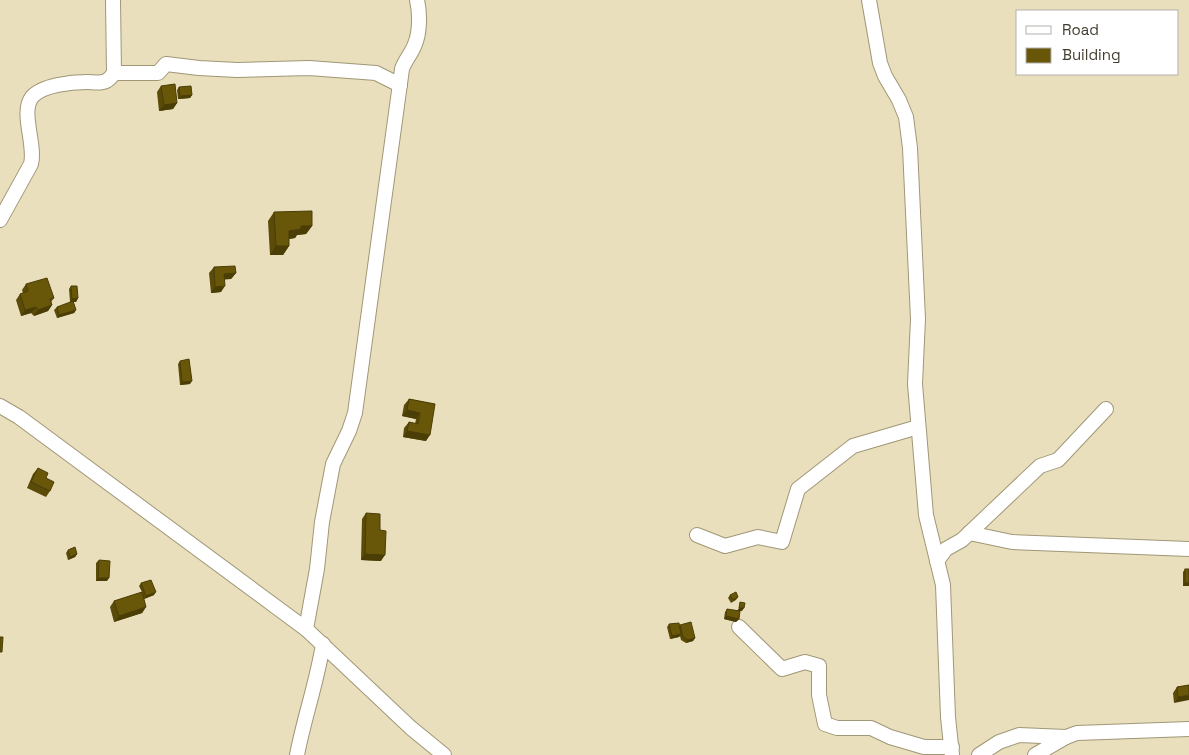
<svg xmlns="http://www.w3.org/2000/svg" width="1189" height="755" font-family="'Space Grotesk',sans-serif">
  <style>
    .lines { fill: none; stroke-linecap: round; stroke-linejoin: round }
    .street-casing { stroke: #a09777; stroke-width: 16 }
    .street { stroke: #fff; stroke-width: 14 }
    .wall { fill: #5a4b08 }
    .shaded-wall { fill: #4a3d06 }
    .building { fill: #695709; stroke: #4a3d06 }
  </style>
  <rect width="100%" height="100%" fill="#e9dfbd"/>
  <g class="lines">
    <defs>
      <g id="street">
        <path d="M869 0 880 63 885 76 899 100 906 117 910 148 918 319 915 384 926 515 943 585 948 717 952 755"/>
        <path d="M114 73H158L166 64 199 68 237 70 309 68 376 73 400 85"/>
        <path d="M0 220 31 164C36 145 20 112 32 97 42 85 72 82 87 82 93 82 100 84 106 81 110 79 112 76 114 73L113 0"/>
        <path d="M0 406 19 417 306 629 411 728 444 755"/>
        <path d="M969 533 1012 542 1189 549"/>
        <path d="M697 535 725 546 758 537 782 542 798 489 853 446 918 427"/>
        <path d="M937 561 946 549 962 540 1040 466 1058 460 1106 409"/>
        <path d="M739 627 782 669 805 662 819 666V695L825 724 837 728H871L890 737 924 747H952"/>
        <path d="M306 629 317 569 322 522 333 464 349 431 355 413 402 69C405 60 412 53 415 44 420 32 420 13 417 0"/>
        <path d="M297 755C304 718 317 682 323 644"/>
        <path d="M979 755 999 742 1019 735 1066 737"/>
        <path d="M1035 755 1066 737 1077 733 1189 729"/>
      </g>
    </defs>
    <!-- street casing -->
    <use href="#street" class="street-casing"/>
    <!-- street -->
    <use href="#street" class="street"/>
  </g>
  <!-- wall -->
  <g class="wall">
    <path d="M161 86 177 103 173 109 159 111 157 92Z"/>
    <path d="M179 87 192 95 190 98 178 99 177 90Z"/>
    <path d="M274 212 312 226 306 234 297 235 295 238 289 239V246L283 255H270L268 221Z"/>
    <path d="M214 267 236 273 231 279H225L221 292 211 293 209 273Z"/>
    <path d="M26 284 54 298 51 302 52 305 48 311 34 316 31 313 21 316 16 300 20 294 23 293 22 290Z"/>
    <path d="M71 286 78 298 76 302H73L76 310 74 313 57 318 54 310 57 307 72 302H70L69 289Z"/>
    <path d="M180 361 190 384 180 385 178 364Z"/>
    <path d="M409 399 435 404 426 441 403 437 404 428 409 422 415 424 416 419 402 416 404 405Z"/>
    <path d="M38 468 46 478 50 491 46 497 27 488 33 474Z"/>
    <path d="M366 513 380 530 381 561 361 560 362 519Z"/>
    <path d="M68 550 77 554 75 557 68 560 66 553Z"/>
    <path d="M99 560 107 581H96V563Z"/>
    <path d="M1185 569 1189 586H1183V572Z"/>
    <path d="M141 583 154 595 144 599 146 607 142 613 114 622 110 607 114 601 142 592 139 586Z"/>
    <path d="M730 595 738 597 736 600 731 603 728 598Z"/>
    <path d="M727 609 739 619 736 622 724 619 725 612Z"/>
    <path d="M669 624 679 626 680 625 695 638 693 641 686 643 681 640 680 636 679 637 670 639 667 627Z"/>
    <path d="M1189 685 1174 703 1173 693 1177 687Z"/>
  </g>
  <!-- shaded-wall -->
  <g class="shaded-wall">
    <path d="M192 95 190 98 178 99 180 96Z"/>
    <path d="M177 103 173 109 159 111 164 105Z"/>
    <path d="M301 226H312L306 234 297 235 295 238 282 240 289 231Z"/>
    <path d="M276 246H289L283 255H270Z"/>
    <path d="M236 273 231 279 220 280 224 274Z"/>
    <path d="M225 286 221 292 211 293 215 287Z"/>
    <path d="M78 298 76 302H70L72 299Z"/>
    <path d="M52 305 48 311 34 316 38 310Z"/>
    <path d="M36 307 31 313 21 316 25 310Z"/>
    <path d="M76 310 74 313 57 318 59 315Z"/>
    <path d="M192 381 190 384 180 385 182 382Z"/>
    <path d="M407 410 420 413 416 419 402 416Z"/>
    <path d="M407 431 430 435 426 441 403 437Z"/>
    <path d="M77 554 75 557 68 560 70 557Z"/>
    <path d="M365 554 385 555 381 561 361 560Z"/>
    <path d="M98 578H109L107 581H96Z"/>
    <path d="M1185 583H1189V586H1183Z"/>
    <path d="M156 592 154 595 144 599 146 596Z"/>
    <path d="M146 607 142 613 114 622 119 616Z"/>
    <path d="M739 608H744L742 611H737Z"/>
    <path d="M726 616 739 619 736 622 724 619Z"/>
    <path d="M681 634 679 637 670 639 672 636Z"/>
    <path d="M695 638 693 641 686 643 688 640Z"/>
    <path d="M1189 695V700L1174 703 1178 697Z"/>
  </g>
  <!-- building -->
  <g class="building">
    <path d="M175 84 177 103 164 105 161 86Z"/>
    <path d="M191 86 192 95 180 96 179 87Z"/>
    <path d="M312 211V226H301V229L289 231V246H276L274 212Z"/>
    <path d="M235 266 236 273 224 274 225 286 215 287 214 267Z"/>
    <path d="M47 278 54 298 50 299 52 305 38 310 36 307 25 310 20 294 28 291 26 284Z"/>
    <path d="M71 286H77L78 298 72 299Z"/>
    <path d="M73 301 76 310 59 315 57 307Z"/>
    <path d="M189 359 192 381 182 382 180 361Z"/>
    <path d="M409 399 435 404 430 435 407 431 409 422 418 424 420 413 407 410Z"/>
    <path d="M38 468 48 473 46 478 54 482 50 491 31 482Z"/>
    <path d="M366 513 380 514V530L386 531 385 555 365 554Z"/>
    <path d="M75 547 77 554 70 557 68 550Z"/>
    <path d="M99 560 110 561 109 578H98Z"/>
    <rect x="1185" y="569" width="4" height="14"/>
    <path d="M151 580 156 592 146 596 141 583Z"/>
    <path d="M142 592 146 607 119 616 114 601Z"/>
    <path d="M736 592 738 597 733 600 730 595Z"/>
    <path d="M740 602 745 603 744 608H739Z"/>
    <path d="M727 609 740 611 739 619 726 616Z"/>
    <path d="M691 622 695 638 688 640 683 637 680 625Z"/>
    <path d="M679 623 681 634 672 636 669 624Z"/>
    <path d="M0 637H3L2 652H0Z"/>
    <path d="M1189 685V695L1178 697 1177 687Z"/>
  </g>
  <!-- legend -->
  <rect x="1016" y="10" width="162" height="65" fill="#ffffff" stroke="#b3b1ac"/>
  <rect x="1026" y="26" width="25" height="8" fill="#ffffff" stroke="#b3b1ac"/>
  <text x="1062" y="35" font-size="15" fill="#413d2f">Road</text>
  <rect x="1026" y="48" width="25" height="15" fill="#695709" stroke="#b3b1ac"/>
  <text x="1062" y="60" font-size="15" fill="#413d2f">Building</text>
</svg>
